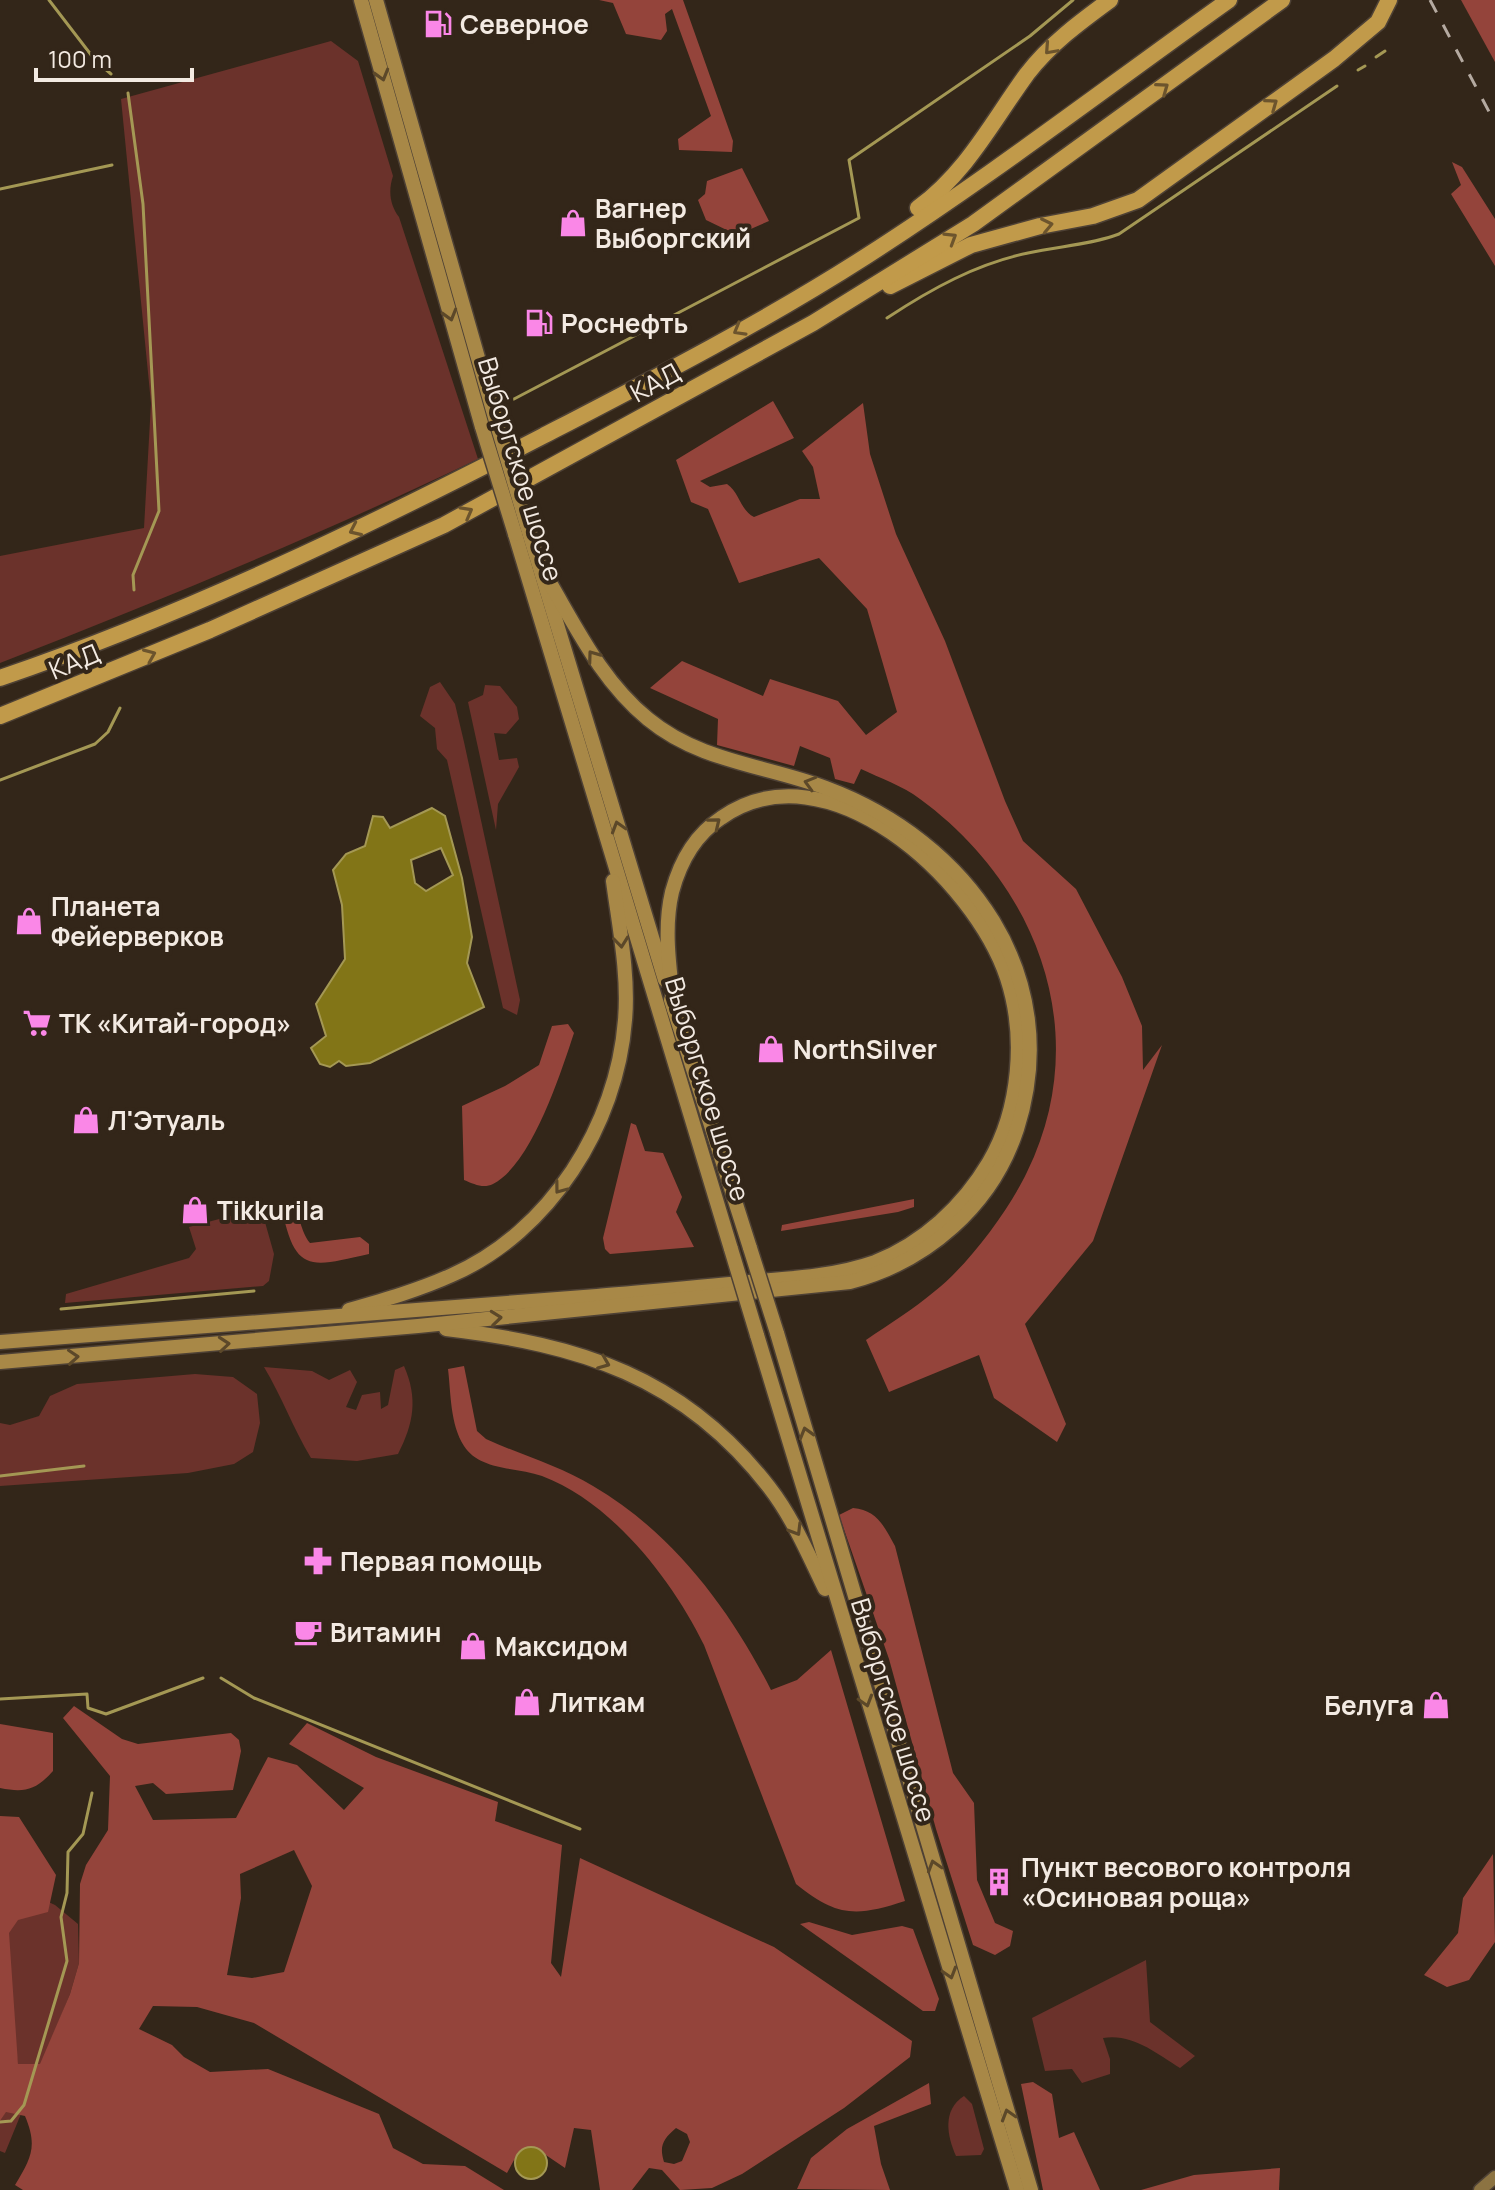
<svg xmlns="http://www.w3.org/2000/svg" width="1495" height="2190" font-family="Manrope,sans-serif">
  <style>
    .green { fill: #6b322b }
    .forest { fill: #94443b; fill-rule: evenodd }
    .water { fill: #827517; stroke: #a49854; stroke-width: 2; fill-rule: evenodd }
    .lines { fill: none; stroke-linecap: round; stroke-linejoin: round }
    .stream { stroke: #a49854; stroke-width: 3 }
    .secondary-casing { stroke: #4e4135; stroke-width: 15 }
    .primary-casing { stroke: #4e4135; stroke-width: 17 }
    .motorway-casing { stroke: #4e4135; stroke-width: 19 }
    .secondary { stroke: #8c7342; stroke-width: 12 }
    .primary { stroke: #a88847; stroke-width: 14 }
    .motorway { stroke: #c19a4a; stroke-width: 16 }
    .rail { stroke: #b5aaa1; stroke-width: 3; stroke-dasharray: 14 14; stroke-linecap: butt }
    .primary-bridge-casing { stroke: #4e4135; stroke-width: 17; stroke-linecap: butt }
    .primary-bridge { stroke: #a88847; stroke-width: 14 }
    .oneway { stroke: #6c542d }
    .oneway2 { stroke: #5c4829 }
    .labels { text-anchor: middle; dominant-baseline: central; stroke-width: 8; stroke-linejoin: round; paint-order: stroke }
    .poi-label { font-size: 26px; font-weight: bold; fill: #f3eae2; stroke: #332619; text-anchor: start }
    .street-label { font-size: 26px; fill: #f3eae2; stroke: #332619 }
  </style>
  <rect width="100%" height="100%" fill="#332619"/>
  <!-- green -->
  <g class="green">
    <path d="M331 41 358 61 393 176C388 191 390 205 399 217L478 459C322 534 162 600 0 663V556L144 528 151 403 121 99Z"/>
    <path d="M440 682 455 704 464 742 520 1000 517 1015 503 1008 447 760 437 749 435 728 420 716 430 687Z"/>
    <path d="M485 685 500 686 517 707 519 719 506 734 494 733 499 760 517 758 519 767 498 804 496 830 468 702 483 695Z"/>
    <path d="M261 1208 274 1254 269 1281 263 1286 65 1303 66 1294 189 1258 196 1249 189 1227Z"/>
    <path d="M404 1366C418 1398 414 1423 398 1454L357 1461 311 1458C293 1428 282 1397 264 1367L312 1371 329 1380 350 1370 357 1382 346 1407 356 1410 362 1395 380 1392 381 1409 388 1405 395 1370Z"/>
    <path d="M195 1374 233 1377 257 1394 260 1423 253 1452 234 1464 188 1473 0 1486V1423L10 1425 39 1416 50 1396 77 1384Z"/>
    <path d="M40 1898 55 1905 78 1924 79 1963 70 1994 5 2153 0 2151V2121L12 2101 18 2065 0 1928Z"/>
    <path d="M1146 1960 1150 2022 1195 2056 1180 2068C1156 2053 1132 2033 1103 2038L1110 2059V2074L1082 2083 1072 2069 1045 2071 1032 2018Z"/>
    <path d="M964 2096 972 2104 984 2149 981 2155 956 2156C947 2136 942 2110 964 2096Z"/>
  </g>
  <!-- forest -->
  <g class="forest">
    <path d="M599 0H683L733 141 732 152 679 150 678 139 711 116 672 9 665 14 667 31 661 40 626 34 613 3Z"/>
    <path d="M1461 0H1495V62Z"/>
    <path d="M1452 162 1462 167 1495 219V266L1451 194 1461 185Z"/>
    <path d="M742 168 769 221 737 235 706 220 698 200 705 194 707 181Z"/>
    <path d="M773 401 794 438 700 481 710 487 727 484C740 493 740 510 754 517L800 499H820L813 467 802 451 863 403 870 454 896 534 945 641 1005 801 1023 841 1076 889 1122 977 1142 1026 1143 1070 1162 1045 1093 1241 1025 1324 1066 1424 1057 1442 994 1398 979 1355 889 1392 866 1340C889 1324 914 1309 935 1291 968 1265 1009 1210 1027 1172 1094 1035 1039 886 920 799 903 786 880 778 861 769L854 784 835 779 830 758 800 746 794 766 717 745 718 719 650 688 682 661 763 696 770 679 838 701 866 735 897 712 867 609 819 558 739 583 708 509 691 502 676 460Z"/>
    <path d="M568 1024 574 1033C561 1072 532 1164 493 1184 483 1189 474 1184 464 1180L462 1106 505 1086 539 1065 552 1026Z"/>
    <path d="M631 1123 636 1125 645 1151 663 1153 682 1197 676 1212 694 1247 610 1254 605 1249 603 1238Z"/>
    <path d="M914 1199V1207L898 1212 781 1231 782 1225Z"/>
    <path d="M290 1204C301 1214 300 1231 310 1243L360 1237 369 1244V1254C311 1267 295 1274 282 1209Z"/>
    <path d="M464 1366 477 1431 486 1439C521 1455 560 1466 593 1486 672 1532 730 1609 771 1690L797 1680 831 1650 905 1901C856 1917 837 1917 796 1884L704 1645C673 1581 612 1502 542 1476 517 1467 480 1471 464 1446 450 1424 451 1394 448 1369Z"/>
    <path d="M853 1508C877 1510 884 1526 895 1546L953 1773 974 1803 977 1880 995 1923 1013 1931 1010 1946 995 1955 973 1945 936 1829 889 1659 839 1515Z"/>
    <path d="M74 1706 122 1739 138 1744 231 1733 239 1740 241 1751 233 1790 166 1794 153 1783 135 1786 153 1820 236 1818 268 1757 297 1765 344 1810 364 1788 289 1744 307 1723 376 1757 498 1802 495 1821 562 1845 551 1963 561 1977 580 1858 774 1947 912 2041 910 2057 844 2108 742 2174 712 2188 680 2190 662 2170 649 2168 632 2190H600L591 2130 574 2128 565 2168 534 2147 514 2160 507 2173 254 2023 197 2007 153 2006 139 2029 172 2045 184 2057 210 2072 268 2069 379 2114 393 2148 423 2164 465 2166 504 2190H23L15 2185C31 2158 38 2147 25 2116L6 2112 0 2121V1816L19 1817 56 1875 48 1912 18 1920 9 1933 18 2064H40L70 1994 79 1963 80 1884 86 1865 108 1830 110 1776 63 1718ZM294 1850 312 1886 284 1972 252 1978 227 1975 241 1898 240 1874ZM676 2128 687 2134 690 2142 682 2161 674 2164 664 2162C659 2146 663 2139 676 2128Z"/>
    <path d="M0 1724 53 1733V1771C36 1790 25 1793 0 1788Z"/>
    <path d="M1493 1854 1495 1942 1469 1980 1447 1987 1424 1975 1458 1933 1463 1898Z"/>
    <path d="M809 1922 852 1935 902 1926 913 1929 939 1999 935 2011H923L800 1924Z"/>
    <path d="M1033 2082 1052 2094 1059 2138 1074 2132 1100 2190H1043L1021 2084Z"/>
    <path d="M929 2083 931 2104 874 2126 881 2164 890 2190 797 2189 811 2158 847 2129Z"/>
    <path d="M1280 2168 1279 2190H1141L1194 2175Z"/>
  </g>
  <!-- water -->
  <g class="water">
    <path d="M432 808 445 816 462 878 472 937 467 963 484 1007 370 1063 346 1066 339 1061 330 1067 320 1064 311 1048 326 1036 316 1004 345 959 342 905 333 870 346 854 365 846 373 816 383 817 390 828ZM441 848 453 875 426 891 415 883 411 860Z"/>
    <circle cx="531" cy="2163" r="16"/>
  </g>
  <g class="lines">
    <!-- stream -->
    <g class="stream">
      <path d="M49 0 95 60 111 74"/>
      <path d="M1376 57 1385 51"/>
      <path d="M1358 70 1365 66"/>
      <path d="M128 93 143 204 159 511 133 575 134 590"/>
      <path d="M0 189 112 165"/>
      <path d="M887 318C931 289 976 264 1028 253 1059 246 1090 245 1119 234L1337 86"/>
      <path d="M514 399 859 218 849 160 1030 36 1073 0"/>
      <path d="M0 780 95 744 108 732 120 708"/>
      <path d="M61 1309 254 1291"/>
      <path d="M0 1476 84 1466"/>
      <path d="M221 1678 254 1698 580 1829"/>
      <path d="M0 1699 87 1694 88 1708 106 1714 203 1678"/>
      <path d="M0 2122 11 2121 24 2105 67 1961 61 1917 67 1893 68 1852 83 1834 92 1793"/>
    </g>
    <defs>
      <path id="secondary" d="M1480 2190 1495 2177"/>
      <g id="primary">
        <path d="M361 0 482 427"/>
        <path d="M376 0 496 421"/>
        <path d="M528 529 665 980"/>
        <path d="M515 534 731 1249"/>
        <path d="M671 1000 750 1248"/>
        <path d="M349 1310C384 1300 419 1290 452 1275 550 1232 617 1125 625 1020 629 975 619 926 613 881"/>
        <path d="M446 1329C580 1345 683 1376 769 1487 793 1518 808 1554 825 1589"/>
        <path d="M777 1333 1031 2190"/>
        <path d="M757 1335 1017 2190"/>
        <path d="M0 1342C199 1327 398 1312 597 1296 651 1291 705 1287 759 1281 798 1278 838 1275 875 1262 923 1243 963 1206 989 1162 1020 1109 1026 1036 1007 978 974 879 827 743 721 818 695 835 680 862 672 892 663 930 670 970 674 1009"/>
        <path d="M0 1362 418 1326 850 1282C927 1262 992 1206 1017 1129 1066 976 968 841 826 788 765 765 700 762 648 719 598 678 573 620 540 566"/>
      </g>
      <g id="motorway">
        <path d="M918 208C967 172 992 122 1027 74 1050 44 1080 22 1110 0"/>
        <path d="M890 286 971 245 1040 226 1093 216 1138 200 1334 59 1378 22 1389 0"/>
        <path d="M0 678C187 614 367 527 543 436 651 380 762 323 865 257 990 177 1108 86 1229 0"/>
        <path d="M0 716 210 630 444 525 813 323 973 224 1282 0"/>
      </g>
    </defs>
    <!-- secondary casing -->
    <use href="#secondary" class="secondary-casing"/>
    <!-- primary casing -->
    <use href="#primary" class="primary-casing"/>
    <!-- motorway casing -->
    <use href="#motorway" class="motorway-casing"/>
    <!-- secondary -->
    <use href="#secondary" class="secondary"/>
    <!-- primary -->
    <use href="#primary" class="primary"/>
    <!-- motorway -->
    <use href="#motorway" class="motorway"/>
    <!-- rail -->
    <path class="rail" d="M1430 0 1495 123"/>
    <defs>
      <g id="primary-bridge">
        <path d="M496 421 528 529"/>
        <path d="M482 427 515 534"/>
        <path d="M750 1248 777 1333"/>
        <path d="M731 1249 757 1335"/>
      </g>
    </defs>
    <!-- primary-bridge casing -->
    <use href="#primary-bridge" class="primary-bridge-casing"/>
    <!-- primary-bridge -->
    <use href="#primary-bridge" class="primary-bridge"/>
  </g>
  <!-- one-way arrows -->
  <defs><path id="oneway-chevron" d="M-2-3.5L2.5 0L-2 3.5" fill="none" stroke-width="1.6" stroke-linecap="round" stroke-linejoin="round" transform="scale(2)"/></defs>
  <g class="oneway">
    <use href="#oneway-chevron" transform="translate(1050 49) rotate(132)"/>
    <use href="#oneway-chevron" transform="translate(1163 88) rotate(-36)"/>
    <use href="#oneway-chevron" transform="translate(1272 104) rotate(-36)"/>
    <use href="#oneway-chevron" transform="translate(1047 225) rotate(-12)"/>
    <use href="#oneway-chevron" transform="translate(951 238) rotate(-32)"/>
    <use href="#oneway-chevron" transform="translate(739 330) rotate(150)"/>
    <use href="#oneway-chevron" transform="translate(467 512) rotate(-29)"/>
    <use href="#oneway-chevron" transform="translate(355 530) rotate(155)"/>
    <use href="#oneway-chevron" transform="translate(150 655) rotate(-23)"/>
  </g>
  <g class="oneway2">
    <use href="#oneway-chevron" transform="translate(382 75) rotate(74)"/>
    <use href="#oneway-chevron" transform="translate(450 315) rotate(74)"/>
    <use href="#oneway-chevron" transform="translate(593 656) rotate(-126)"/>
    <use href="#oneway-chevron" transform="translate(810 783) rotate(-164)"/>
    <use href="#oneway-chevron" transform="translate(715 823) rotate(-39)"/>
    <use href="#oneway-chevron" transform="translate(618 827) rotate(-107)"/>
    <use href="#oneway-chevron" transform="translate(621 942) rotate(84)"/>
    <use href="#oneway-chevron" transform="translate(560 1188) rotate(127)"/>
    <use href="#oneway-chevron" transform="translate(496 1318) rotate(-6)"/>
    <use href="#oneway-chevron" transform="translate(224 1344) rotate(-5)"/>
    <use href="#oneway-chevron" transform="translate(73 1357) rotate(-4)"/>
    <use href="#oneway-chevron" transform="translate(604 1363) rotate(22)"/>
    <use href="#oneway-chevron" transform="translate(806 1433) rotate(-106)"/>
    <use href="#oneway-chevron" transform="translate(796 1530) rotate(59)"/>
    <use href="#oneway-chevron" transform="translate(866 1701) rotate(73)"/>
    <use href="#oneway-chevron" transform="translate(934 1866) rotate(-107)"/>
    <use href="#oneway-chevron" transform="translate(950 1973) rotate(73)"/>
    <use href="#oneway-chevron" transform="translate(1008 2115) rotate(-107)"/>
  </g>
  <!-- icons -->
  <defs>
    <symbol id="fuel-bare" viewBox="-9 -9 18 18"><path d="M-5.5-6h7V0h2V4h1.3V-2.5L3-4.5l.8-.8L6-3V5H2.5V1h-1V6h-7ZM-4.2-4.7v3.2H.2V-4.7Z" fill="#fa87e7" stroke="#332619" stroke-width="2.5" paint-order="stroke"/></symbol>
    <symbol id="shop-bare" viewBox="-9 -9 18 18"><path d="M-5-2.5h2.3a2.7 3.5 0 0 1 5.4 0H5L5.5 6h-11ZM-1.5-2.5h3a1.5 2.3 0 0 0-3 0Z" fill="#fa87e7" stroke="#332619" stroke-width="2.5" paint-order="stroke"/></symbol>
    <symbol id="supermarket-bare" viewBox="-9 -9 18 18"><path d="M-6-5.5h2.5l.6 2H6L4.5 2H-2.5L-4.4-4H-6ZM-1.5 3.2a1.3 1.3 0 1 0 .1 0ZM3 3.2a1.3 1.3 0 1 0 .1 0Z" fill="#fa87e7" stroke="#332619" stroke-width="2.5" paint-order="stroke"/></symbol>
    <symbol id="pharmacy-bare" viewBox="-9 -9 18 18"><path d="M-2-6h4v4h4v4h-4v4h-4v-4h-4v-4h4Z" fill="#fa87e7" stroke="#332619" stroke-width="2.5" paint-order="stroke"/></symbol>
    <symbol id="cafe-bare" viewBox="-9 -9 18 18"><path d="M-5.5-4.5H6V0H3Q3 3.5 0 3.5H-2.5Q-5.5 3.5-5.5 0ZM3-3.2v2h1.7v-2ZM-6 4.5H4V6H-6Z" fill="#fa87e7" stroke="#332619" stroke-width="2.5" paint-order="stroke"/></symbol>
    <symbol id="building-bare" viewBox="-9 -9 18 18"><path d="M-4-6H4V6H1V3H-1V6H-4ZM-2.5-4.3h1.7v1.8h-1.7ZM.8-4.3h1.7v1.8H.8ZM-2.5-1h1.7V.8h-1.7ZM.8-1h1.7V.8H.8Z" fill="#fa87e7" stroke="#332619" stroke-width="2.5" paint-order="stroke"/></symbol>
  </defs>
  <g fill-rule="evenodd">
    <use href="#fuel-bare" x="418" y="4" width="40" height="40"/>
    <use href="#shop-bare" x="553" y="203" width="40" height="40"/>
    <use href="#fuel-bare" x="519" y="303" width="40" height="40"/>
    <use href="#shop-bare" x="9" y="901" width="40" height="40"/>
    <use href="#supermarket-bare" x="17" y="1003" width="40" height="40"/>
    <use href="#shop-bare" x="751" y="1029" width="40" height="40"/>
    <use href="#shop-bare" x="66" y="1100" width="40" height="40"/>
    <use href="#shop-bare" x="175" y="1190" width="40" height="40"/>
    <use href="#pharmacy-bare" x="298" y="1541" width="40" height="40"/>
    <use href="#cafe-bare" x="288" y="1612" width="40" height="40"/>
    <use href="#shop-bare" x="453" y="1626" width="40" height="40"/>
    <use href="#shop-bare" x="507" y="1682" width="40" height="40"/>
    <use href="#shop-bare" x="1416" y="1685" width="40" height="40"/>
    <use href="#building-bare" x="979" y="1862" width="40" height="40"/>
  </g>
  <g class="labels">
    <!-- poi labels -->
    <g class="poi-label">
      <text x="460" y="24">Северное</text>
      <text x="595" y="208">Вагнер<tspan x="595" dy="30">Выборгский</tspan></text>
      <text x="561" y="323">Роснефть</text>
      <text x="51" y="906">Планета<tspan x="51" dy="30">Фейерверков</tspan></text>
      <text x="59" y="1023">ТК «Китай-город»</text>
      <text x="793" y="1049">NorthSilver</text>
      <text x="108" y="1120">Л'Этуаль</text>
      <text x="217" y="1210">Tikkurila</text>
      <text x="340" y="1561">Первая помощь</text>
      <text x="330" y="1632">Витамин</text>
      <text x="495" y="1646">Максидом</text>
      <text x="549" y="1702">Литкам</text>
      <text x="1414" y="1705" text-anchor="end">Белуга</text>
      <text x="1021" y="1867">Пункт весового контроля<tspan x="1021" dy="30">«Осиновая роща»</tspan></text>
    </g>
    <!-- street labels -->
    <g class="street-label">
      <text transform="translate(655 382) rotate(-29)">КАД</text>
      <text transform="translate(521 469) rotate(73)">Выборгское шоссе</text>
      <text transform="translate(74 661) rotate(-23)">КАД</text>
      <text transform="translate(708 1089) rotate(73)">Выборгское шоссе</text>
      <text transform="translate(894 1710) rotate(73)">Выборгское шоссе</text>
    </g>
  </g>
  <!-- scale -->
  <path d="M36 68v12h156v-12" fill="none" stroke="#f3eae2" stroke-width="4"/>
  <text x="48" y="68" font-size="24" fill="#f3eae2" stroke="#332619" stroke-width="6" paint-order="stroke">100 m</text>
</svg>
